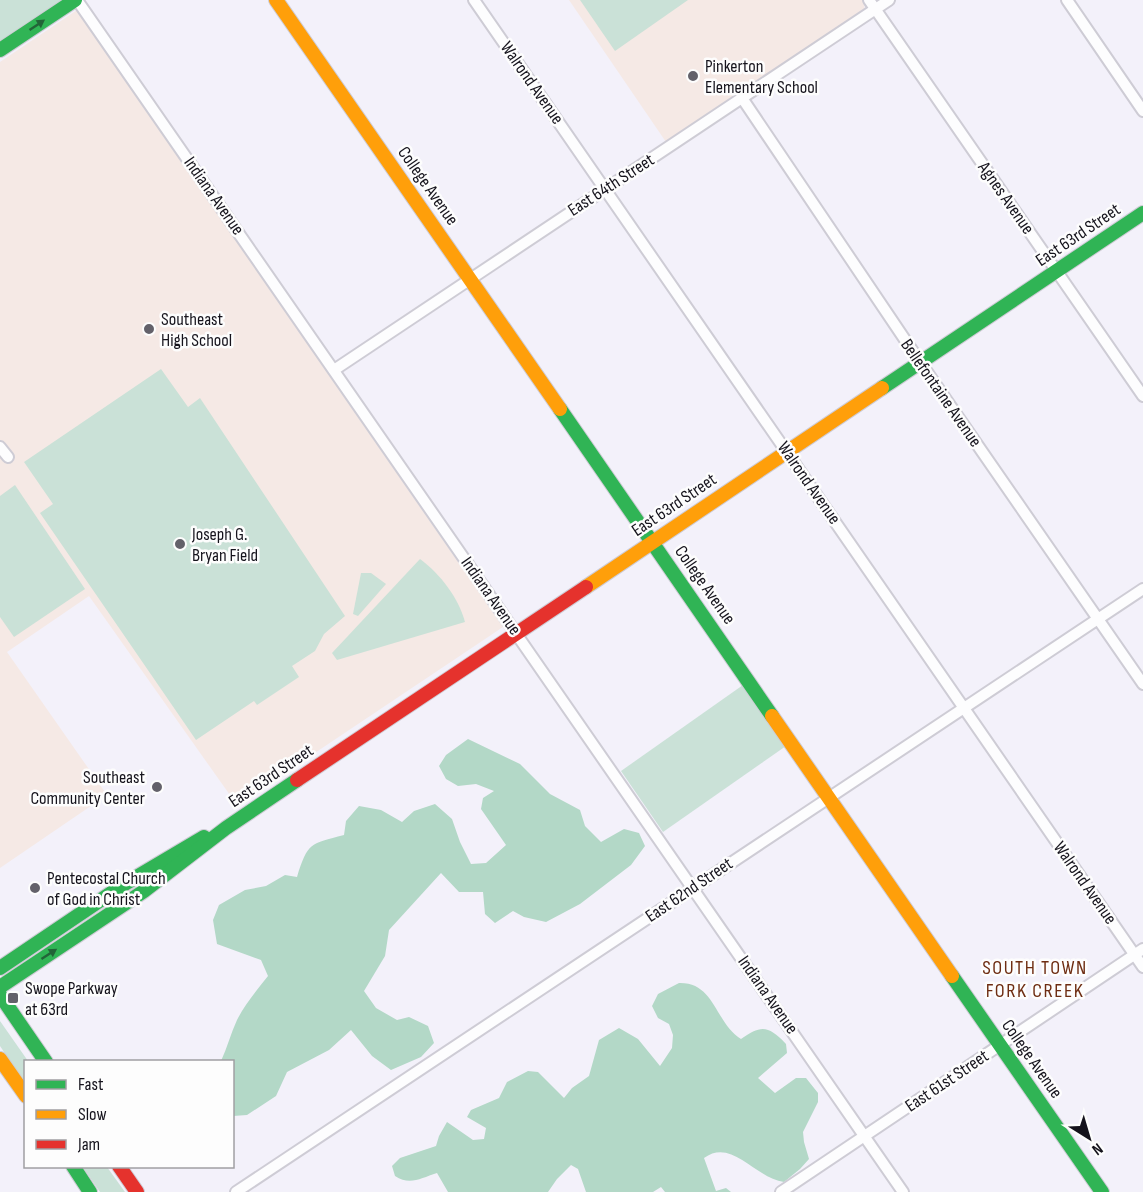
<svg xmlns="http://www.w3.org/2000/svg" width="1143" height="1192" font-family="'Sofia Sans Condensed',sans-serif">
  <style>
    .education { fill: #f5e9e5 }
    .green { fill: #cae1d7 }
    .forest { fill: #b3d8c7 }
    .lines { fill: none; stroke-linecap: round; stroke-linejoin: round }
    .street-casing { stroke: #ceccd5; stroke-width: 14 }
    .fast-casing { stroke: #ceccd5; stroke-width: 16 }
    .slow-casing { stroke: #ceccd5; stroke-width: 16 }
    .jam-casing { stroke: #ceccd5; stroke-width: 16 }
    .street { stroke: #fdfdfe; stroke-width: 10 }
    .fast { stroke: #30b455; stroke-width: 14 }
    .slow { stroke: #ff9f0a; stroke-width: 14 }
    .jam { stroke: #e5322d; stroke-width: 14 }
    .oneway { fill: #226438 }
    .poi-dot { fill: #63616a; stroke: #fdfdfd; stroke-width: 2 }
    .labels { text-anchor: middle; dominant-baseline: central; stroke-width: 5; stroke-linejoin: round; paint-order: stroke }
    .poi-label { font-size: 18px; fill: #15131c; stroke: #fdfdfd; text-anchor: start }
    .street-label { font-size: 18px; fill: #15131c; stroke: #fdfdfd }
    .neighbourhood-label { font-size: 20px; letter-spacing: 1.5px; fill: #6e2d12; stroke: #fdfdfd }
  </style>
  <rect width="100%" height="100%" fill="#f3f1fa"/>
  <!-- education -->
  <g class="education">
    <path d="M569 0H863L865 2 864 10 666 142Z"/>
    <path d="M77 10 503 627 237 805 89 596 7 652 107 795 0 868V62Z"/>
  </g>
  <!-- green -->
  <g class="green">
    <path d="M0 0H66L0 44Z"/>
    <path d="M580 0H688L615 51Z"/>
    <path d="M161 369 188 407 200 398 345 616 324 634 315 651 292 666 299 677 257 705 254 701 196 740 40 513 53 504 24 462Z"/>
    <path d="M15 485 85 589 14 637 0 617V496Z"/>
    <path d="M420 559C441 575 458 597 465 622L337 660 332 653Z"/>
    <path d="M361 573H371L386 584 358 616 353 614Z"/>
    <path d="M743 685 786 746 663 832 621 771Z"/>
    <path d="M0 1021 28 1061 26 1062 25 1083 0 1046Z"/>
    <path d="M83 1167H107L125 1192H100Z"/>
  </g>
  <!-- forest -->
  <g class="forest">
    <path d="M468 739 520 764 550 794 580 810 585 826 601 842 624 829 639 833 645 846 631 865 580 904 546 922 524 917 513 911 495 923 485 914 483 892H459L441 873 389 930 385 956 364 991 376 1008 397 1020 409 1017 428 1026 434 1043 421 1057 391 1070 372 1056 351 1030 329 1050 287 1072 276 1096 247 1115 233 1116 232 1062 217 1061H221C227 1048 231 1033 237 1020 245 1004 257 990 268 976L261 960 217 944 213 920 219 905 245 890 266 886 285 875 297 877C308 842 310 844 344 835L346 821 359 806 381 810 402 822 414 811 435 804 452 819 460 842 471 864 486 863 506 845 481 809 483 798 494 791 476 784 458 786 446 779 439 766 446 755Z"/>
    <path d="M679 983C715 982 715 1023 741 1039 761 1025 768 1025 786 1044L787 1053 758 1078 775 1093 796 1078H806L818 1093V1102L803 1132 804 1142 809 1159 800 1169 784 1182C756 1179 732 1137 704 1158L716 1191 726 1188 731 1192H665L661 1187 653 1192H586L578 1169 571 1165 557 1179 548 1192H448L437 1173C421 1178 410 1186 395 1176L392 1166 400 1158 436 1146 439 1136 447 1122 473 1140 484 1139 486 1128 467 1117 471 1110 499 1098 507 1082 528 1071 538 1072 564 1098 572 1088 589 1076 599 1040 619 1028 638 1039 660 1066 672 1048 673 1035 669 1024 658 1018 652 1006 658 994Z"/>
  </g>
  <g class="lines">
    <defs>
      <g id="street">
        <path d="M77 0 903 1192"/>
        <path d="M474 0 1143 967"/>
        <path d="M869 0 1143 396"/>
        <path d="M1067 0 1143 111"/>
        <path d="M742 98 920 362 1143 684"/>
        <path d="M334 370 889 0"/>
        <path d="M0 447 8 457"/>
        <path d="M236 1192 1143 589"/>
        <path d="M781 1192 1143 949"/>
      </g>
      <g id="fast">
        <path d="M0 50 75 0"/>
        <path d="M882 388 1143 213"/>
        <path d="M560 409 772 716"/>
        <path d="M0 968 123 885 204 837"/>
        <path d="M952 976 1102 1192"/>
        <path d="M0 987 144 891 226 828 297 780"/>
        <path d="M0 995 46 1062"/>
        <path d="M73 1166 90 1192"/>
      </g>
      <g id="slow">
        <path d="M276 0 560 409"/>
        <path d="M586 587 882 388"/>
        <path d="M772 716 952 976"/>
        <path d="M0 1059 26 1096"/>
      </g>
      <g id="jam">
        <path d="M297 780 586 587"/>
        <path d="M119 1166 137 1192"/>
      </g>
    </defs>
    <!-- street casing -->
    <use href="#street" class="street-casing"/>
    <!-- fast casing -->
    <use href="#fast" class="fast-casing"/>
    <!-- slow casing -->
    <use href="#slow" class="slow-casing"/>
    <!-- jam casing -->
    <use href="#jam" class="jam-casing"/>
    <!-- street -->
    <use href="#street" class="street"/>
    <!-- fast -->
    <use href="#fast" class="fast"/>
    <!-- slow -->
    <use href="#slow" class="slow"/>
    <!-- jam -->
    <use href="#jam" class="jam"/>
  </g>
  <!-- one-way arrows -->
  <defs><path id="oneway-solid" d="M-6-.8H1V-3.2L6.5 0L1 3.2V.8H-6Z" transform="scale(1.5)"/></defs>
  <g class="oneway">
    <use href="#oneway-solid" transform="translate(37 25) rotate(-34)"/>
    <use href="#oneway-solid" transform="translate(49 954) rotate(-33)"/>
  </g>
  <!-- markers -->
  <g class="poi-dot">
    <circle cx="693" cy="76" r="6"/>
    <circle cx="149" cy="329" r="6"/>
    <circle cx="180" cy="544" r="6"/>
    <circle cx="157" cy="787" r="6"/>
    <circle cx="35" cy="888" r="6"/>
    <rect x="7" y="992" width="12" height="12" rx="3"/>
  </g>
  <g class="labels">
    <!-- poi labels -->
    <g class="poi-label">
      <text x="705" y="66">Pinkerton<tspan x="705" dy="21">Elementary School</tspan></text>
      <text x="161" y="319">Southeast<tspan x="161" dy="21">High School</tspan></text>
      <text x="192" y="534">Joseph G.<tspan x="192" dy="21">Bryan Field</tspan></text>
      <text x="145" y="777" text-anchor="end">Southeast<tspan x="145" dy="21">Community Center</tspan></text>
      <text x="47" y="878">Pentecostal Church<tspan x="47" dy="21">of God in Christ</tspan></text>
      <text x="25" y="988">Swope Parkway<tspan x="25" dy="21">at 63rd</tspan></text>
    </g>
    <!-- street labels -->
    <g class="street-label">
      <text transform="translate(532 83) rotate(55)">Walrond Avenue</text>
      <text transform="translate(611 185) rotate(-33)">East 64th Street</text>
      <text transform="translate(428 186) rotate(55)">College Avenue</text>
      <text transform="translate(214 196) rotate(55)">Indiana Avenue</text>
      <text transform="translate(1006 198) rotate(55)">Agnes Avenue</text>
      <text transform="translate(1078 235) rotate(-34)">East 63rd Street</text>
      <text transform="translate(941 393) rotate(55)">Bellefontaine Avenue</text>
      <text transform="translate(809 483) rotate(55)">Walrond Avenue</text>
      <text transform="translate(674 505) rotate(-34)">East 63rd Street</text>
      <text transform="translate(705 585) rotate(55)">College Avenue</text>
      <text transform="translate(491 596) rotate(55)">Indiana Avenue</text>
      <text transform="translate(271 776) rotate(-34)">East 63rd Street</text>
      <text transform="translate(1085 883) rotate(55)">Walrond Avenue</text>
      <text transform="translate(689 890) rotate(-34)">East 62nd Street</text>
      <text transform="translate(768 995) rotate(55)">Indiana Avenue</text>
      <text transform="translate(1032 1059) rotate(55)">College Avenue</text>
      <text transform="translate(947 1081) rotate(-34)">East 61st Street</text>
    </g>
    <!-- neighbourhood labels -->
    <g class="neighbourhood-label">
      <text x="1035" y="968">SOUTH TOWN<tspan x="1035" dy="23">FORK CREEK</tspan></text>
    </g>
  </g>
  <!-- legend -->
  <rect x="24" y="1060" width="210" height="108" fill="#fdfdfd" stroke="#a09fa3" stroke-width="1.5"/>
  <rect x="36" y="1080" width="30" height="9" fill="#30b455" stroke="#a09fa3" stroke-width="1.5"/>
  <text x="78" y="1090" font-size="18" fill="#15131c">Fast</text>
  <rect x="36" y="1110" width="30" height="9" fill="#ff9f0a" stroke="#a09fa3" stroke-width="1.5"/>
  <text x="78" y="1120" font-size="18" fill="#15131c">Slow</text>
  <rect x="36" y="1140" width="30" height="9" fill="#e5322d" stroke="#a09fa3" stroke-width="1.5"/>
  <text x="78" y="1150" font-size="18" fill="#15131c">Jam</text>
  <!-- north arrow -->
  <g transform="translate(1089 1138) rotate(143)" stroke="#fdfdfd" stroke-width="4.5" paint-order="stroke">
  <path d="M0-4.5L10 22L0 15L-10 22Z" fill="#15131c"/>
  <text y="-9" font-size="16" font-weight="bold" text-anchor="middle" fill="#15131c">N</text>
  </g>
</svg>
